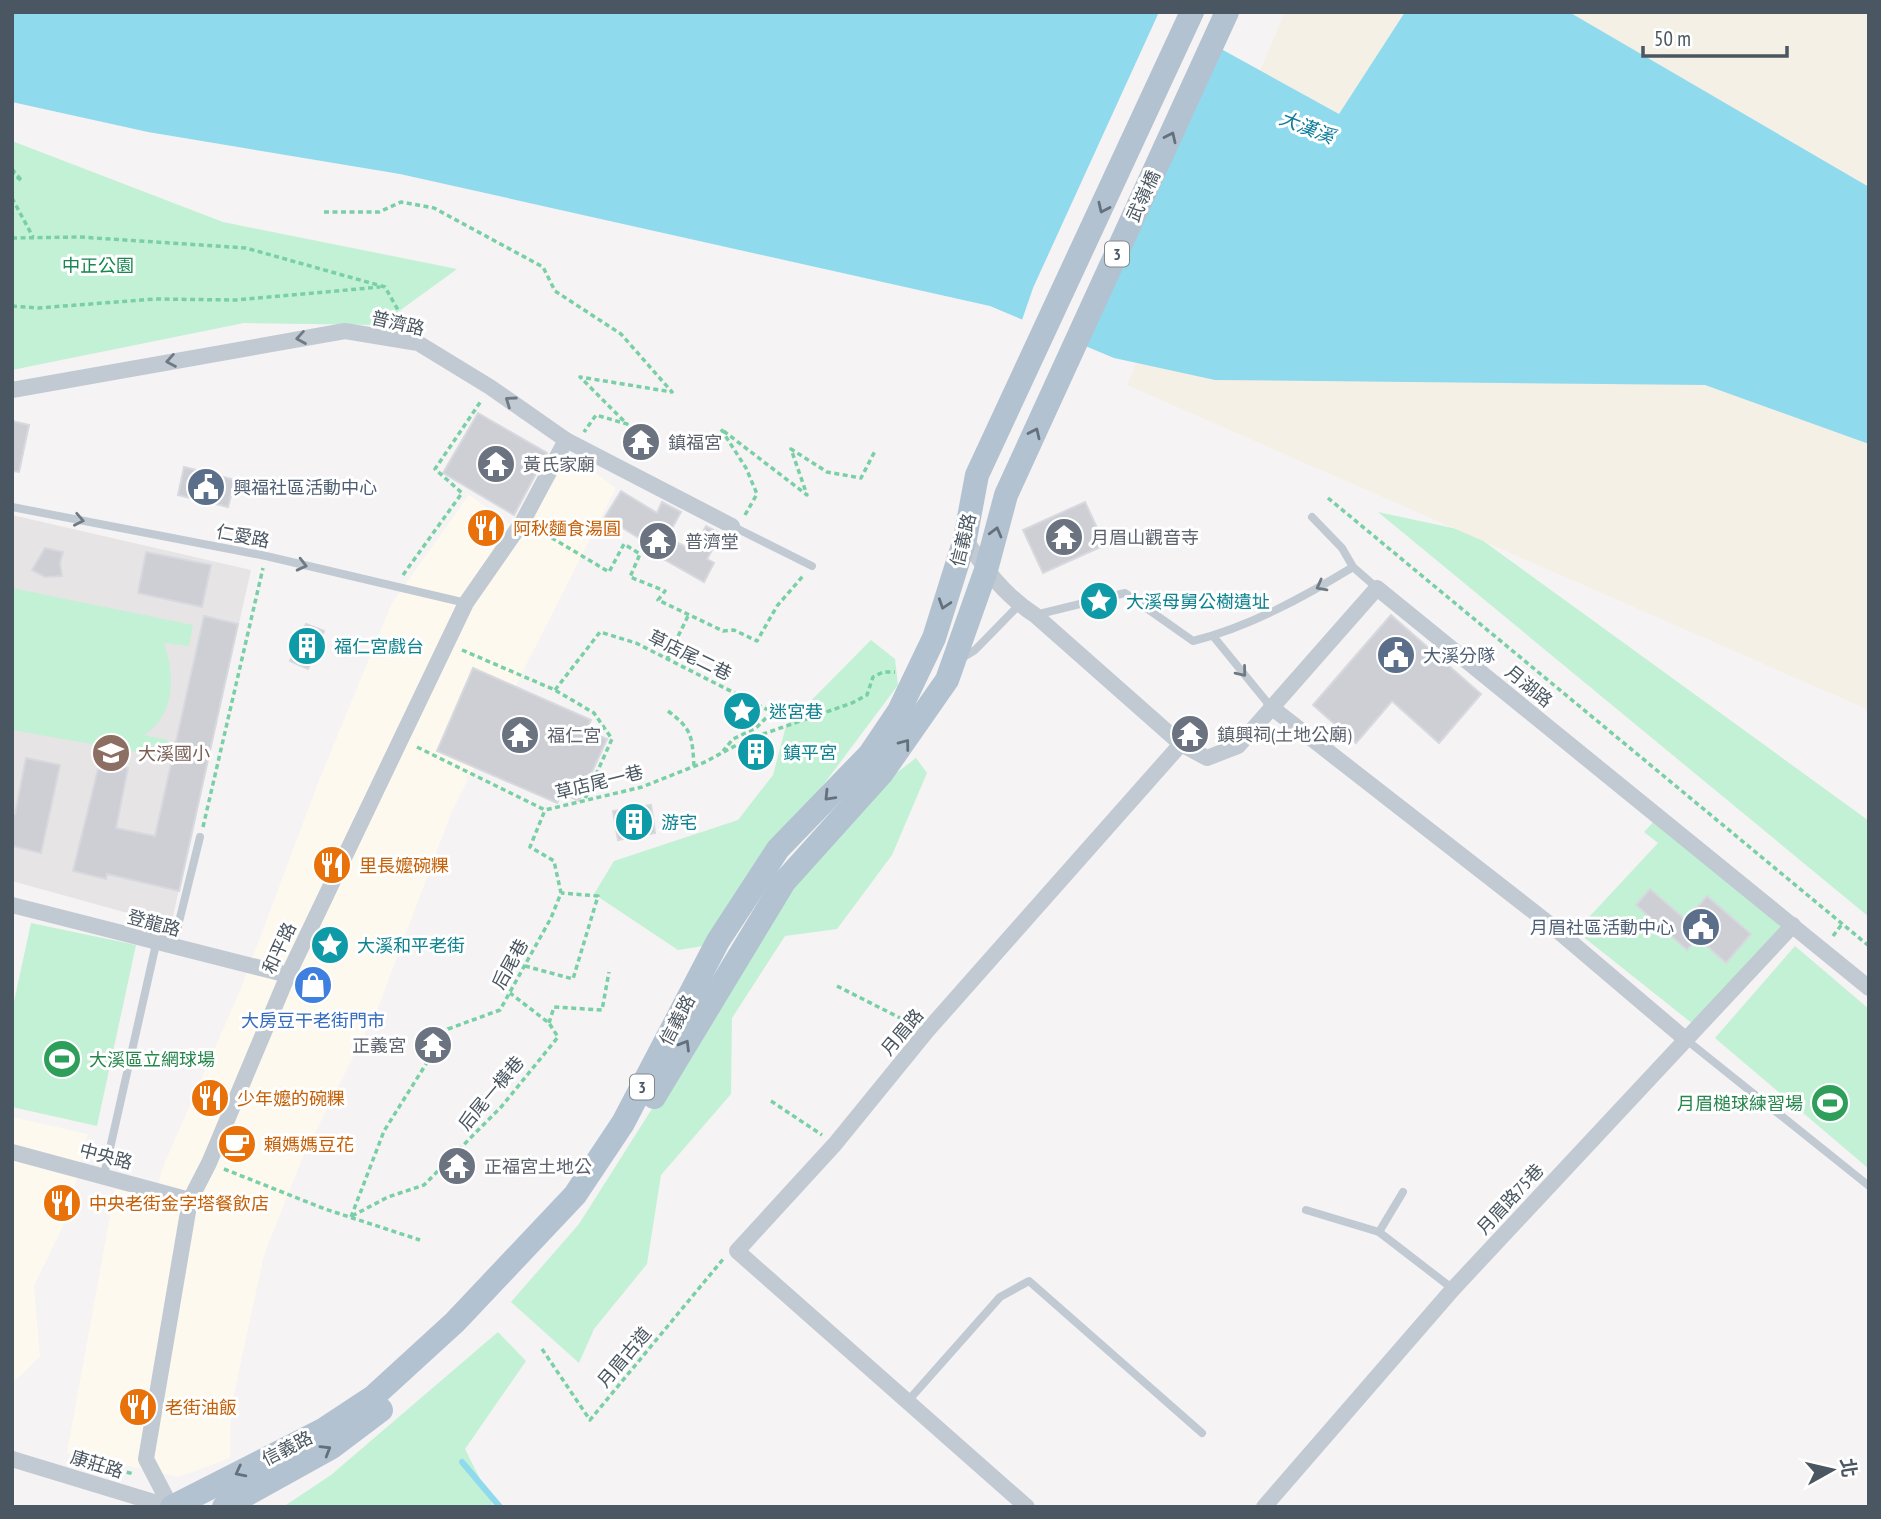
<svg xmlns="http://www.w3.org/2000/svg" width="1881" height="1519" font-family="'PT Sans Narrow','Noto Sans TC',sans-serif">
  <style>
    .commercial { fill: #fdf9ef }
    .education { fill: #e6e4e5 }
    .green { fill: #c3f1d5 }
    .sand { fill: #f5f0e5 }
    .water { fill: #90daee }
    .pier { fill: #f5f3f3 }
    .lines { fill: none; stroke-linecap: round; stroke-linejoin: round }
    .stream { stroke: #90daee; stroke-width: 6 }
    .building { fill: #cdcfd5; stroke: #d7d9de; stroke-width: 2 }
    .path { stroke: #7ad0a6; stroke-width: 3.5; stroke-dasharray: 5 3.5; stroke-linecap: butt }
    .service { stroke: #c1cad2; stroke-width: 8 }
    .minor { stroke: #c1cad2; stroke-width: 16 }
    .primary { stroke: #b3c2d1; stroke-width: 24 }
    .oneway { stroke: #64717d }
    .oneway2 { stroke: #6e7983 }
    .labels { text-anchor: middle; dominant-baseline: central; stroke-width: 6; stroke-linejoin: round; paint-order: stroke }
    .shield { fill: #fff; stroke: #808990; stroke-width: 2 }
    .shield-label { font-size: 16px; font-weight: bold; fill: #4a5661 }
    .street-label { font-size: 18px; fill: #4a5661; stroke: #fff }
    .park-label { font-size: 18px; fill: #17864f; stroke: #fff }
    .worship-label { font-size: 18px; fill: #5b616d; stroke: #fff; text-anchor: start }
    .service-label { font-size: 18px; fill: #4e5e75; stroke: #fff; text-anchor: start }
    .food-label { font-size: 18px; fill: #c56008; stroke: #fff; text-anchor: start }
    .culture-label { font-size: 18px; fill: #0d838f; stroke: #fff; text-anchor: start }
    .education-label { font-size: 18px; fill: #785e54; stroke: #fff; text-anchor: start }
    .shop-label { font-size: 18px; fill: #366cbe; stroke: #fff }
    .leisure-label { font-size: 18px; fill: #27864d; stroke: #fff; text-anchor: start }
    .water-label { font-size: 19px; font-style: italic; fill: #0c7c9b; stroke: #fff }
  </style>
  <rect width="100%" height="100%" fill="#f5f3f3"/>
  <!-- commercial -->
  <g class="commercial">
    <path d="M570 455 616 488 452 811 379 1005 302 1159 264 1255 231 1408 230 1458 179 1477 67 1453 115 1189 155 1197 162 1169 242 986 318 783 392 603 469 495 523 533Z"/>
    <path d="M12 1117 88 1134 66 1220 34 1286 40 1356 12 1384Z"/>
  </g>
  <!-- education -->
  <path class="education" d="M12 515 251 570 171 925 12 881Z"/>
  <!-- green -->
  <g class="green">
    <path d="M12 141 223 222 457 269 380 325 244 323 12 370Z"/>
    <path d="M1378 512 1471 532 1869 821V917Z"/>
    <path d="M12 588 193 625 189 646 164 643C175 674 176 715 144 735L168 740 165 757 12 730Z"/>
    <path d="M871 640 895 659 898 685 703 946 678 950 594 894 614 861 738 820 773 775 786 726Z"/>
    <path d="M916 758 927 773 892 855 837 929 785 936 732 1018 731 1094 661 1175 647 1264 594 1329 579 1363 511 1302 579 1224 795 883 886 781Z"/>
    <path d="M1657 818 1790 925 1698 1028 1576 931 1658 843 1644 832Z"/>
    <path d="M31 923 136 945 97 1126 12 1107V1011Z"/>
    <path d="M1795 946 1869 1009V1169L1715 1038Z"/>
    <path d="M498 1332 526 1361 465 1449 494 1507H283L331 1475Z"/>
  </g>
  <!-- sand -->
  <path class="sand" d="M1285 12H1869V710L1127 385Z"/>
  <!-- water -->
  <path class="water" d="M12 12H1154L1339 114 1405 12H1569L1869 187V444L1705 385 1215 380 1114 358 990 306 400 174 148 132 12 102Z"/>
  <!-- pier -->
  <path class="pier" d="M1159 12 1221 45 1083 349 1021 323 1033 288Z"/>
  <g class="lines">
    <!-- stream -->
    <path class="stream" d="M462 1462 500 1507"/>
  </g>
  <!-- building -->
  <g class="building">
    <path d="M478 413 547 453 514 515 443 473Z"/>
    <path d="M12 421 29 425 19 472 12 471Z"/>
    <path d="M632 432 653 437 650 452 628 447Z"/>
    <path d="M184 467 235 480 228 507 178 495Z"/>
    <path d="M621 491 657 513 662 502 681 512 667 537 693 551 706 526 721 534 707 559 714 563 704 582 639 545 642 540 605 517Z"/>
    <path d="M1085 502 1105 545 1043 573 1023 530Z"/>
    <path d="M45 548 63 552 60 563 62 576 45 577 32 570Z"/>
    <path d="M146 552 211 565 202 607 138 593Z"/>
    <path d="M1391 615 1481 694 1439 743 1392 701 1356 743 1313 705Z"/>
    <path d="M204 616 238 624 179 891 107 874 106 879 73 871 100 761 128 768 116 828 155 836Z"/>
    <path d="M306 624 324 631 308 669 290 661Z"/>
    <path d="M473 668 591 720 586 730 607 739 579 801 562 793 557 803 437 751Z"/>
    <path d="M26 758 60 765 41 853 12 846V813L15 814Z"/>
    <path d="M651 805 655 833 618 840 613 811Z"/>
    <path d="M1650 889 1686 920 1707 896 1751 934 1726 963 1698 938 1687 950 1636 905Z"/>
  </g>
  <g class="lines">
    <!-- path -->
    <g class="path">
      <path d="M12 169 22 181 12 173"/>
      <path d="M12 198 33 237"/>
      <path d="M324 212H379L401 202 434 208 543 267 555 291 621 334 672 392 580 377 627 424 596 415 584 432"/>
      <path d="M12 238 80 237 246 248 385 287 406 324"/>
      <path d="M12 306 38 308 155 299 236 300 380 287"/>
      <path d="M1328 498 1869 946"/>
      <path d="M745 515 757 494 746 468 721 429 807 495 791 449 827 472 861 478 875 451"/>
      <path d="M537 529 609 572 624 544 640 554 630 577 665 591 658 600 723 631 734 630 757 641 777 606 803 576"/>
      <path d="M403 575 462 493 435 469 481 401"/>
      <path d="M462 650 555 690 594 713 612 739 585 799"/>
      <path d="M667 659 689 614"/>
      <path d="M555 690 600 632 636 643 772 712 756 728 733 739 723 751"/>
      <path d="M668 711C692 729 692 736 694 766"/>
      <path d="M417 747 545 810 642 787 705 762 746 740 852 703 867 695 873 677 883 672H895"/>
      <path d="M203 827 263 568"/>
      <path d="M1833 936 1842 924"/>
      <path d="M525 966 573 979 598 896 561 893"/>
      <path d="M837 986 912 1024"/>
      <path d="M549 1023 554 1007 602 1010 609 972"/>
      <path d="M771 1101 822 1135"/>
      <path d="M224 1169 325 1209 420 1240"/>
      <path d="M352 1216 388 1197 424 1185 502 1106 558 1037 549 1023 510 993"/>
      <path d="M351 1217 384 1131 448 1029 500 1010 551 918 561 893 554 861 530 847 545 810"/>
      <path d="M542 1349 590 1420 724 1258"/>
      <path d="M102 1466 134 1474"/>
    </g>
    <!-- service -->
    <g class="service">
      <path d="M12 507 266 556 466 603"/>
      <path d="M1312 517 1342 548 1353 567"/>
      <path d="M732 526 812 566"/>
      <path d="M1035 615 1125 593 1193 641C1249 627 1304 597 1353 567L1377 588"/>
      <path d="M1213 636 1271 707"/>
      <path d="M962 658 975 650 1019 605"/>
      <path d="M173 946 200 837"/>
      <path d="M1684 1038 1869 1186"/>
      <path d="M104 1175 156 944"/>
      <path d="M1306 1210 1379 1232 1453 1289"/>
      <path d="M1379 1232 1403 1192"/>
      <path d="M907 1402 1000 1297 1029 1281 1202 1433"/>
    </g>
    <!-- minor -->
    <g class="minor">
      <path d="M12 390 345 331 418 343 490 387 566 440 732 526"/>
      <path d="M965 539C984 568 1005 596 1035 615L1181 744 927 1031 835 1144 737 1251 1027 1507"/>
      <path d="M1271 707 1552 926 1684 1038"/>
      <path d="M1181 744 1207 758 1238 746 1377 588 1869 988"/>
      <path d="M12 905 288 975"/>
      <path d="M12 1152 190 1200"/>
      <path d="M12 1459 170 1507"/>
      <path d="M171 1507 146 1459 190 1200 209 1163 288 975 466 603 523 521 566 440"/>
      <path d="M1264 1507 1453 1289 1793 925"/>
    </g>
    <!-- primary -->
    <g class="primary">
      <path d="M654 1097 784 882 882 773 947 680 986 570 1006 495 1227 12"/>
      <path d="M172 1507 323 1430 373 1397 455 1322 575 1195 623 1123 718 941 778 849 870 754 899 711 934 638 965 539 977 475 1192 12"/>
      <path d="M224 1507 332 1447 381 1410"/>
    </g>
  </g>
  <!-- one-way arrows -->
  <defs><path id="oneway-chevron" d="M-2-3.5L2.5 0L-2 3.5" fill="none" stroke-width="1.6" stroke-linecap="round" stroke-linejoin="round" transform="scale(1.75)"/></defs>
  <g class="oneway">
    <use href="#oneway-chevron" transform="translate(1171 137) rotate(-65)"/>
    <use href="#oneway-chevron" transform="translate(1103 208) rotate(115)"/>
    <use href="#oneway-chevron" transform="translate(1035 433) rotate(-65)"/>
    <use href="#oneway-chevron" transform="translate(996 532) rotate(-75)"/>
    <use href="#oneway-chevron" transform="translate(944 604) rotate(108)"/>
    <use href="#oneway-chevron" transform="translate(905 744) rotate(-53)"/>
    <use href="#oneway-chevron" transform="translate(829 796) rotate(134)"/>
    <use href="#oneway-chevron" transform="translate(685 1045) rotate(-59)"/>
    <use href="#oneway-chevron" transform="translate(326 1450) rotate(-31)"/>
    <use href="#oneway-chevron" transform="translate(240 1472) rotate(153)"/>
  </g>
  <g class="oneway2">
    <use href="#oneway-chevron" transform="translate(301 338) rotate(171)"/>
    <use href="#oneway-chevron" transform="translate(171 361) rotate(170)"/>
    <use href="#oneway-chevron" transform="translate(510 401) rotate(-145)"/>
    <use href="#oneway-chevron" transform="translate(79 520) rotate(11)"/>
    <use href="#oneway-chevron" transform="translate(302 565) rotate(14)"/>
    <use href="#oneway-chevron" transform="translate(1321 586) rotate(152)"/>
    <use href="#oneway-chevron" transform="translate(1242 672) rotate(51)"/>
  </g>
  <!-- icons -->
  <defs>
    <symbol id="temple-disc" viewBox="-11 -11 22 22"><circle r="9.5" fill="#6b7280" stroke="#fff"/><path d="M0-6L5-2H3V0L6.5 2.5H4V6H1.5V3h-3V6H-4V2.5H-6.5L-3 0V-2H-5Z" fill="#fff"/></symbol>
    <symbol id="civic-disc" viewBox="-11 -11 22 22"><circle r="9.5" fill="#5c6f8a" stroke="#fff"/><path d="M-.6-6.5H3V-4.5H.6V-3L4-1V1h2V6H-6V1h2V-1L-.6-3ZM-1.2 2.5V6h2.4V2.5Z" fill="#fff"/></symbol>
    <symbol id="restaurant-disc" viewBox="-11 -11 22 22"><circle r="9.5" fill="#e8710a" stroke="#fff"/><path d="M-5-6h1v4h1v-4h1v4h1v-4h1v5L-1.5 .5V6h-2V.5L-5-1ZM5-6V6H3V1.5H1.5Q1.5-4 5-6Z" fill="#fff"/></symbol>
    <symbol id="sight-disc" viewBox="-11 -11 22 22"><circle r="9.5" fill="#0f9aa8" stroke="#fff"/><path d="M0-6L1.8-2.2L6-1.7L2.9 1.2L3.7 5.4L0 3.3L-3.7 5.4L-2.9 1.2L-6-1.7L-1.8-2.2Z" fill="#fff"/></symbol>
    <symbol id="building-disc" viewBox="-11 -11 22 22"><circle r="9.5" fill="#0f9aa8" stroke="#fff"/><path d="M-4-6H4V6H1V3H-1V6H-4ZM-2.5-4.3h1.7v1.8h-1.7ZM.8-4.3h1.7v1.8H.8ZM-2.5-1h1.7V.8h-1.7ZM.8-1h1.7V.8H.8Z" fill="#fff"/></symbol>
    <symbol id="school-disc" viewBox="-11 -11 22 22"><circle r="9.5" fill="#8d6e63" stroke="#fff"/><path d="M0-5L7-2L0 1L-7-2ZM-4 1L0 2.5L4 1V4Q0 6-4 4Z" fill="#fff"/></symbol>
    <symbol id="shop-disc" viewBox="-11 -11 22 22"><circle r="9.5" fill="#3f7fe0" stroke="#fff"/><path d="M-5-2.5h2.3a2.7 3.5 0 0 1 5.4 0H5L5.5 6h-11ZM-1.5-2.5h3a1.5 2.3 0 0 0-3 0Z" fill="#fff"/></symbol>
    <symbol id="stadium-disc" viewBox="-11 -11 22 22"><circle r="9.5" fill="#2e9e5b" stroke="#fff"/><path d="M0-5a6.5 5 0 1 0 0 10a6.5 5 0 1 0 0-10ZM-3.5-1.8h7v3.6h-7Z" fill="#fff"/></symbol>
    <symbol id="cafe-disc" viewBox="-11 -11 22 22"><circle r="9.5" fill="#e8710a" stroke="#fff"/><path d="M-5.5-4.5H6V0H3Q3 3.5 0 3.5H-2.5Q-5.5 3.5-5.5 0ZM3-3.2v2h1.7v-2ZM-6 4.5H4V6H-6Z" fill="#fff"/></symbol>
  </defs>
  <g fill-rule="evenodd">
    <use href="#temple-disc" x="619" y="420" width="44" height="44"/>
    <use href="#temple-disc" x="474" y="442" width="44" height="44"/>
    <use href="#civic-disc" x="184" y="465" width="44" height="44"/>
    <use href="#restaurant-disc" x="464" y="506" width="44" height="44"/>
    <use href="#temple-disc" x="1042" y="515" width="44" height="44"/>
    <use href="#temple-disc" x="636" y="519" width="44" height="44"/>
    <use href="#sight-disc" x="1077" y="579" width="44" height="44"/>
    <use href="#building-disc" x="285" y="624" width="44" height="44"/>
    <use href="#civic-disc" x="1374" y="633" width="44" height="44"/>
    <use href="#sight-disc" x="720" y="689" width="44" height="44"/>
    <use href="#temple-disc" x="1168" y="712" width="44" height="44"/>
    <use href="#temple-disc" x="498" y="713" width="44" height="44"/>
    <use href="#building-disc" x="734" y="730" width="44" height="44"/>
    <use href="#school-disc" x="89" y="731" width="44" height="44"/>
    <use href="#building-disc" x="612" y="800" width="44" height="44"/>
    <use href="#restaurant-disc" x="310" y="843" width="44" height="44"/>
    <use href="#civic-disc" x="1679" y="905" width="44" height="44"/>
    <use href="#sight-disc" x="308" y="923" width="44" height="44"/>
    <use href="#shop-disc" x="291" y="963" width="44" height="44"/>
    <use href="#temple-disc" x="411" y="1023" width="44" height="44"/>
    <use href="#stadium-disc" x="40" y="1037" width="44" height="44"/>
    <use href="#restaurant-disc" x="188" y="1076" width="44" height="44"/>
    <use href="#stadium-disc" x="1808" y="1081" width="44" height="44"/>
    <use href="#cafe-disc" x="215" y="1122" width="44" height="44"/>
    <use href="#temple-disc" x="435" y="1144" width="44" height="44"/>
    <use href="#restaurant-disc" x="40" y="1181" width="44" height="44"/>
    <use href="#restaurant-disc" x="116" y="1385" width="44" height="44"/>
  </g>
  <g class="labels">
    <!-- shield labels -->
    <g class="shield">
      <rect x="1105" y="241.5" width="24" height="25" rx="5"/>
      <rect x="630" y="1074.5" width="24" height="25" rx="5"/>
    </g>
    <g class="shield-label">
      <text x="1117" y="254">3</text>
      <text x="642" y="1087">3</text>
    </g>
    <!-- street labels -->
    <g class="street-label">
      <text transform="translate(1143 196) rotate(-65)">武嶺橋</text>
      <text transform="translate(398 323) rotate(13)">普濟路</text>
      <text transform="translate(243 536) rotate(11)">仁愛路</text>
      <text transform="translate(963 540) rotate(-76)">信義路</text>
      <text transform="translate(690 655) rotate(26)">草店尾二巷</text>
      <text transform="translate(1529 686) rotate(39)">月湖路</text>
      <text transform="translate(599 782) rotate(-14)">草店尾一巷</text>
      <text transform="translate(154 923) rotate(15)">登龍路</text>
      <text transform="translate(279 948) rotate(-65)">和平路</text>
      <text transform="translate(510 964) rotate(-61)">后尾巷</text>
      <text transform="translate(677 1020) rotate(-62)">信義路</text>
      <text transform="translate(902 1032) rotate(-50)">月眉路</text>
      <text transform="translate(491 1093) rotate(-50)">后尾一橫巷</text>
      <text transform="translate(106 1156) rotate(15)">中央路</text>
      <text transform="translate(1510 1199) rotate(-47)">月眉路75巷</text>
      <text transform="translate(624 1357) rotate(-50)">月眉古道</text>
      <text transform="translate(287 1448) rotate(-27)">信義路</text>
      <text transform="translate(97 1464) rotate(17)">康莊路</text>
    </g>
    <!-- park labels -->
    <g class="park-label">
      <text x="98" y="265">中正公園</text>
    </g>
    <!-- worship labels -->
    <g class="worship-label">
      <text x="668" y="442">鎮福宮</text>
      <text x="523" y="464">黃氏家廟</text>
      <text x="1091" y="537">月眉山觀音寺</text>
      <text x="685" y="541">普濟堂</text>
      <text x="1217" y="734">鎮興祠(土地公廟)</text>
      <text x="547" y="735">福仁宮</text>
      <text x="406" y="1045" text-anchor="end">正義宮</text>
      <text x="484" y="1166">正福宮土地公</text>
    </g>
    <!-- service labels -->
    <g class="service-label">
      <text x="233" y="487">興福社區活動中心</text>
      <text x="1423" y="655">大溪分隊</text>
      <text x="1674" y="927" text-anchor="end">月眉社區活動中心</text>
    </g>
    <!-- food labels -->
    <g class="food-label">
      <text x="513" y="528">阿秋麵食湯圓</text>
      <text x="359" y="865">里長嬤碗粿</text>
      <text x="237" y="1098">少年嬤的碗粿</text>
      <text x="264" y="1144">賴媽媽豆花</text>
      <text x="89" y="1203">中央老街金字塔餐飲店</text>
      <text x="165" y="1407">老街油飯</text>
    </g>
    <!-- culture labels -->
    <g class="culture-label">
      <text x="1126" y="601">大溪母舅公樹遺址</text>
      <text x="334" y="646">福仁宮戲台</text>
      <text x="769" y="711">迷宮巷</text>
      <text x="783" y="752">鎮平宮</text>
      <text x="661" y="822">游宅</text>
      <text x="357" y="945">大溪和平老街</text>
    </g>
    <!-- education labels -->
    <g class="education-label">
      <text x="138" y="753">大溪國小</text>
    </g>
    <!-- shop labels -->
    <g class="shop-label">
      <text x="313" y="1020">大房豆干老街門市</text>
    </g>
    <!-- leisure labels -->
    <g class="leisure-label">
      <text x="89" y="1059">大溪區立網球場</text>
      <text x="1803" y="1103" text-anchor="end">月眉槌球練習場</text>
    </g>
    <!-- water labels -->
    <g class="water-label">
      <text transform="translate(1307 127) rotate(21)">大漢溪</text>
    </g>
  </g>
  <!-- border -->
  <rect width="1881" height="1519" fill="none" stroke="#4a5661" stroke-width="28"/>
  <!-- north arrow -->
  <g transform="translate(1832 1470) rotate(82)" stroke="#ffffff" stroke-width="5" paint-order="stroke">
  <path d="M0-5L12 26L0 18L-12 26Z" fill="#4a5661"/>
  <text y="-10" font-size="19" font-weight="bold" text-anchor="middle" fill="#4a5661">北</text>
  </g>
  <!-- scale -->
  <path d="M1643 46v10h144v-10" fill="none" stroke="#4a5661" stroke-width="3.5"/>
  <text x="1654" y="46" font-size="21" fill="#4a5661" stroke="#ffffff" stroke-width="5" paint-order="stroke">50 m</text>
</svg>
